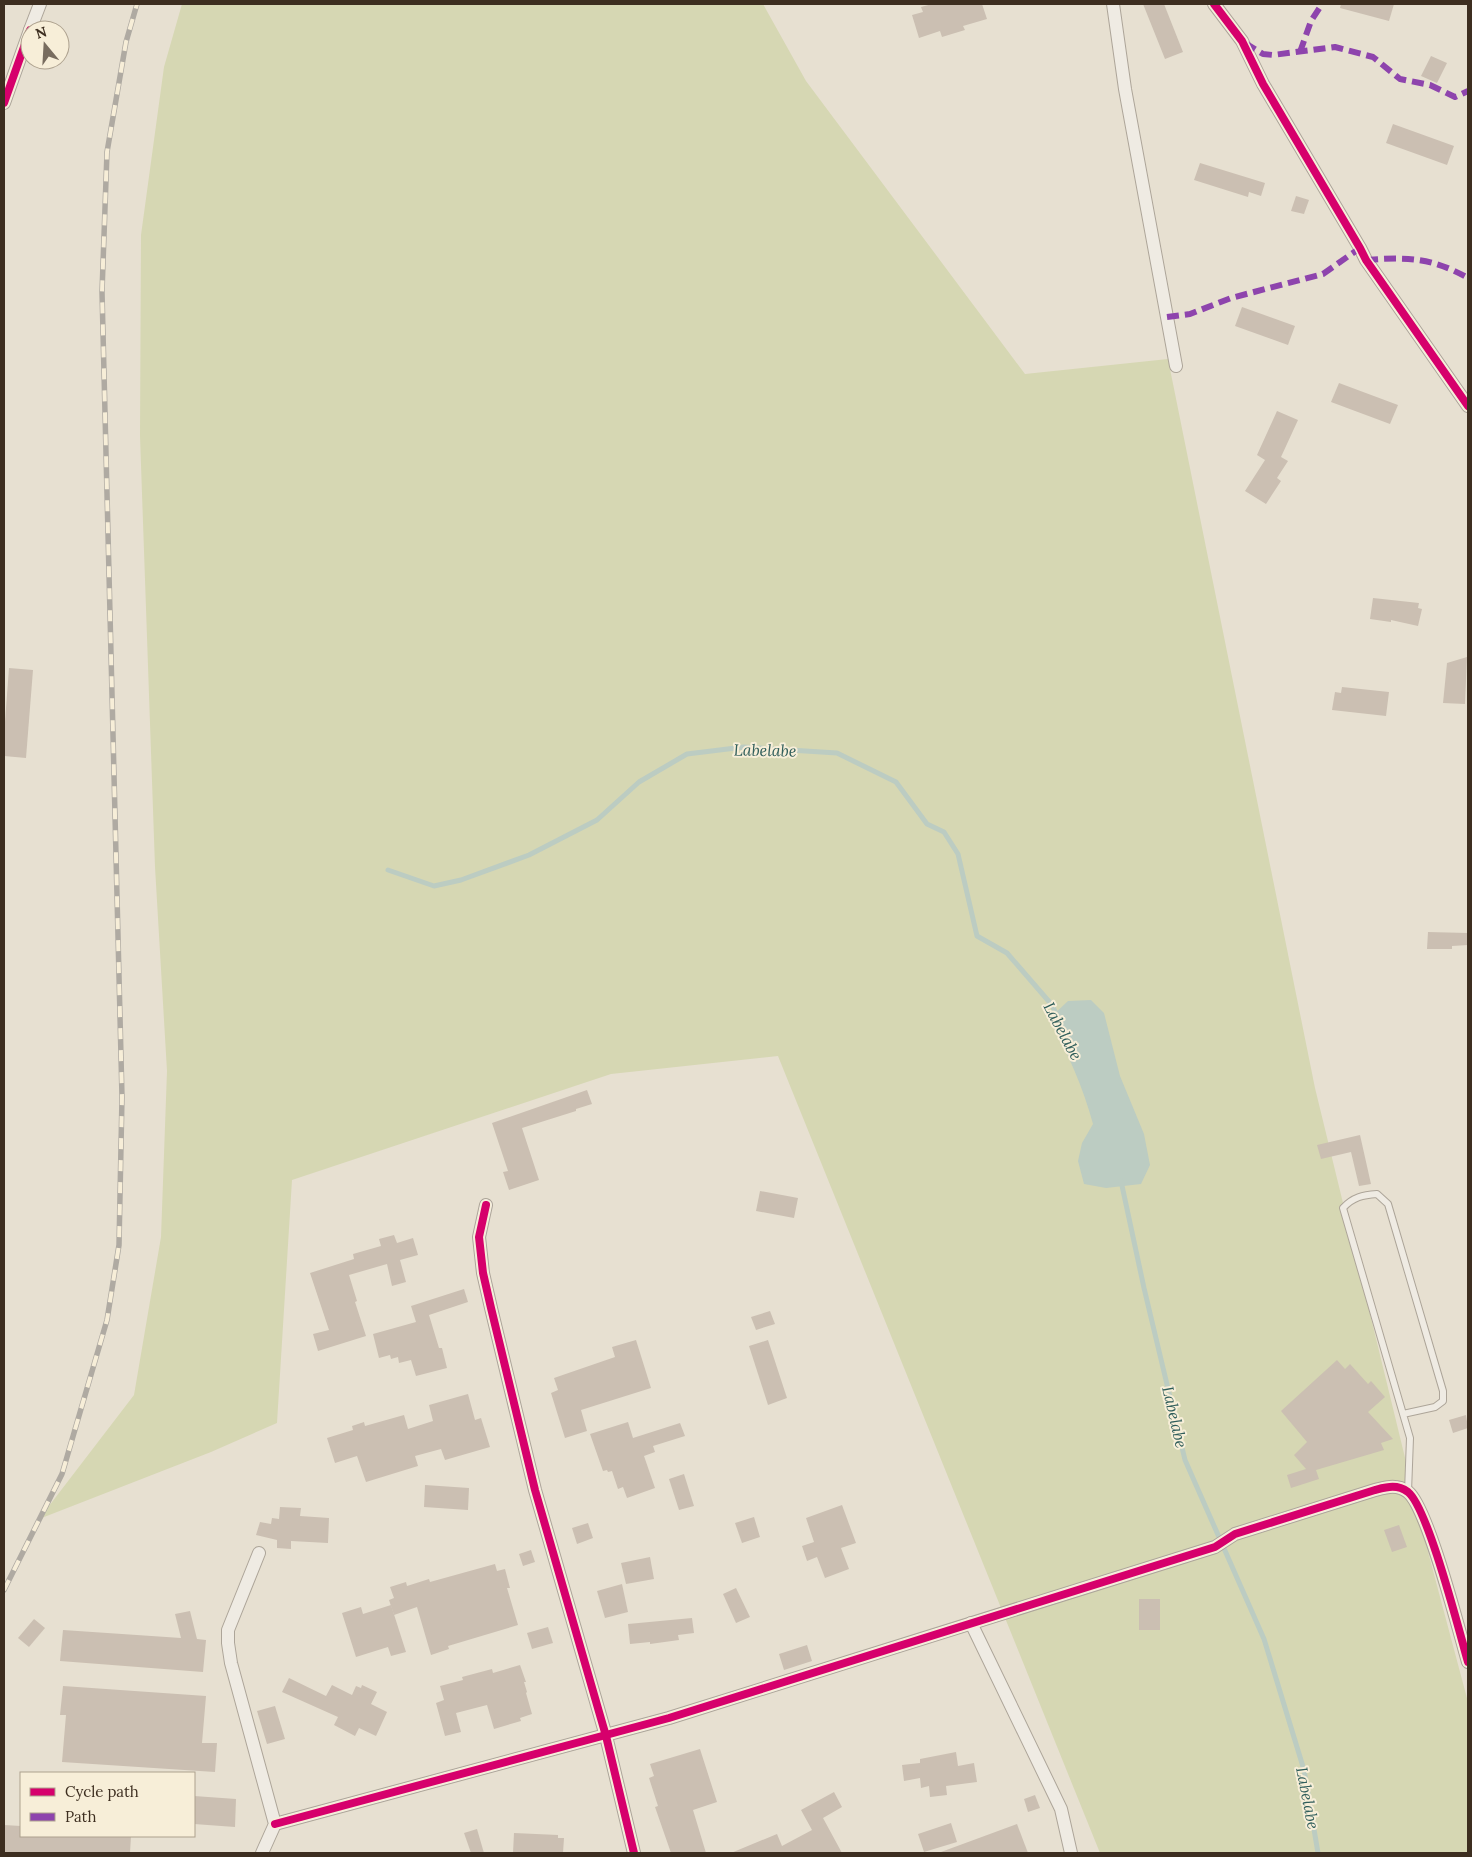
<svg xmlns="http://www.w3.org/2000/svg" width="1472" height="1857" font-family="Lora,serif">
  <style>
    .green { fill: #d6d7b3 }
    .water { fill: #bcccc2 }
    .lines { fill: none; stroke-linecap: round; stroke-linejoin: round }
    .stream { stroke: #bcccc2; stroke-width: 5 }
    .building { fill: #cbbfb2 }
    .lane-casing { stroke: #ada599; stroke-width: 8 }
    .street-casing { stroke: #ada599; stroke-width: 14 }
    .lane { stroke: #efebe3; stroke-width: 6 }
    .street { stroke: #efebe3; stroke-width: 12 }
    .rail-casing { stroke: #afaaa2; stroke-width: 5.5 }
    .rail { stroke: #f7eed8; stroke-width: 4; stroke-dasharray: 11; stroke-linecap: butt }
    .quiet { stroke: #8e44ad; stroke-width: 6; stroke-dasharray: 12 6; stroke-linecap: butt }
    .cycleway-casing { stroke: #f7eed8; stroke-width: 11 }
    .cycleway { stroke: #d6006c; stroke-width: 8 }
    .labels { text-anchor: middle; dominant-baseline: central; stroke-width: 4; stroke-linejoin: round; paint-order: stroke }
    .water-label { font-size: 16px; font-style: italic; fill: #2f5d5a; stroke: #f7eed8 }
  </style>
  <rect width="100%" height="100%" fill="#e7e0d1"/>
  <!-- green -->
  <path class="green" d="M182 4H763L806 81 1025 374 1168 359 1315 1088 1427 1548 1468 1702V1853H1100L778 1056 611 1074 292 1180 277 1423 211 1452 39 1519 134 1395 161 1237 167 1071 155 867 140 436 141 235 164 67Z"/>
  <!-- water -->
  <path class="water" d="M1091 1000 1104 1013 1120 1076 1144 1134 1150 1165 1141 1184 1106 1188 1084 1184 1078 1161 1082 1143 1093 1124C1083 1087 1068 1053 1049 1019L1068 1001Z"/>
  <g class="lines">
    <!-- stream -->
    <g class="stream">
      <path d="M388 870 434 886 461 880 529 855 597 820 639 782 687 754 744 747 837 753 896 782 927 824 944 832 958 854 977 936 1007 953 1052 1005 1058 1018"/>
      <path d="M1121 1181 1144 1288 1185 1460 1264 1639 1304 1770 1318 1853"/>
    </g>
  </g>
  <!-- building -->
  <g class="building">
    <path d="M932 4H982L987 19 963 26 965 30 942 37 940 31 919 38 912 15 923 12 921 7Z"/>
    <path d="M1143 4H1164L1183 52 1165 59Z"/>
    <path d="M1341 4H1394L1389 21 1340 8Z"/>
    <path d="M1431 56 1447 63 1437 83 1421 76Z"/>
    <path d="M1393 124 1454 146 1447 165 1386 143Z"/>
    <path d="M1200 163 1265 183 1261 196 1249 192 1248 197 1194 180Z"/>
    <path d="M1296 196 1309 200 1304 214 1291 211Z"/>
    <path d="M1242 307 1295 326 1288 345 1235 326Z"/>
    <path d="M1339 383 1398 405 1390 424 1331 402Z"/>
    <path d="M1277 411 1298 420 1281 457 1288 461 1277 478 1281 481 1266 504 1245 491 1265 460 1257 455Z"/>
    <path d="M1373 598 1419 603 1418 608 1422 609 1418 626 1391 620V622L1370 619Z"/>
    <path d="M1467 657 1465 704 1443 703 1447 663Z"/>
    <path d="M9 668 33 670 26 758 4 756V735Z"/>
    <path d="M1342 687 1389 692 1386 716 1332 710 1335 692 1341 693Z"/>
    <path d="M1428 932 1468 933V945L1452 946V949H1427Z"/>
    <path d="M587 1090 592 1104 576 1109V1111L522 1128 539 1180 509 1190 503 1172 508 1171 492 1123Z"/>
    <path d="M1360 1135 1371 1184 1359 1186 1351 1152 1321 1159 1317 1145Z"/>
    <path d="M760 1191 798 1198 794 1218 756 1211Z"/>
    <path d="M394 1235 397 1243 413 1238 418 1255 400 1260 406 1282 392 1286 387 1264 349 1275 357 1301 355 1302 366 1336 318 1351 313 1334 329 1330 310 1273 354 1259 353 1254 381 1246 379 1239Z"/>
    <path d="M464 1289 468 1302 429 1315 439 1348H442L447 1368 416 1376 411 1360 399 1363 398 1357 391 1359 390 1355 379 1358 373 1334 416 1322 411 1306Z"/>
    <path d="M770 1311 775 1324 756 1330 751 1317Z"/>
    <path d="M636 1340 651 1388 581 1410 587 1431 565 1438 551 1393 558 1390 554 1378 615 1357 612 1347Z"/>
    <path d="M768 1340 787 1398 768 1405 749 1346Z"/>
    <path d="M1337 1360 1345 1369 1350 1364 1368 1384 1371 1381 1385 1397 1368 1412 1393 1439 1381 1443 1384 1450 1316 1470 1319 1479 1291 1488 1287 1475 1306 1469 1294 1455 1307 1442 1281 1411Z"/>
    <path d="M468 1394 475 1420 481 1418 490 1447 445 1460 441 1449 415 1456 418 1466 366 1482 357 1456 335 1463 327 1438 353 1430 352 1426 364 1422 365 1426 404 1415 408 1429 433 1421 429 1405Z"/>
    <path d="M1466 1415 1468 1428 1453 1433 1449 1420Z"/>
    <path d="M628 1422 633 1438 680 1423 685 1436 653 1446 655 1452 644 1456 655 1488 627 1498 623 1487 618 1489 612 1471 608 1472 607 1470 603 1471 590 1434Z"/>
    <path d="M684 1474 694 1506 679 1510 669 1479Z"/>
    <path d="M425 1485 469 1488 468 1510 424 1507Z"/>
    <path d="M842 1505 856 1543 841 1548 849 1569 825 1578 817 1557 807 1561 802 1546 814 1542 806 1518Z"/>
    <path d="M280 1507 301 1508 300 1516 329 1518 328 1543 291 1541V1549L277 1548V1540L256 1535 260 1522 271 1524 272 1518 279 1519Z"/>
    <path d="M754 1517 760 1537 742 1543 735 1523Z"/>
    <path d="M588 1523 593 1538 577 1544 572 1528Z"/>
    <path d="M1399 1525 1407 1547 1392 1552 1384 1530Z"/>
    <path d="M531 1550 535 1562 523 1566 519 1554Z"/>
    <path d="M650 1557 654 1579 626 1584 621 1563Z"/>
    <path d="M495 1564 497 1571 505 1569 510 1588H507L518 1625 448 1646 449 1649 431 1655 417 1607 394 1615 389 1600 394 1598 390 1587 406 1582 407 1586 429 1579 430 1582Z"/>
    <path d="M622 1584 628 1612 605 1618 597 1591Z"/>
    <path d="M736 1588 750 1617 736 1623 723 1594Z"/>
    <rect x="1139" y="1599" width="21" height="31"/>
    <path d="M391 1605 406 1652 391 1656 388 1647 356 1657 342 1613 361 1607 363 1614Z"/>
    <path d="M190 1611 197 1639 206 1640 203 1672 60 1661 63 1630 181 1638 175 1614Z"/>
    <path d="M692 1618 694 1633 678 1635 679 1640 650 1644V1642L630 1644 628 1624Z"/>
    <path d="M34 1619 45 1628 29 1647 18 1638Z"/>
    <path d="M548 1627 553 1643 532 1649 527 1633Z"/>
    <path d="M807 1645 812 1661 784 1670 779 1654Z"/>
    <path d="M520 1665 526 1682H524L527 1692 526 1693 532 1714 520 1718 521 1721 494 1729 487 1705 456 1713 461 1732 445 1736 436 1703 444 1700 440 1686 463 1680 462 1677 492 1669 493 1673Z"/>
    <path d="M289 1678 326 1696 332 1685 352 1695 356 1686 361 1688 362 1685 377 1692 371 1704 387 1712 376 1736 359 1728 355 1736 334 1725 338 1717 282 1692Z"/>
    <path d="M63 1686 206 1696 202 1743H217L215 1772 62 1762 66 1715H60Z"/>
    <path d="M275 1706 285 1739 267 1744 257 1711Z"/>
    <path d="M700 1749 717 1802 693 1810 706 1853H671L655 1807 658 1806 649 1778 654 1776 650 1764Z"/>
    <path d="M956 1752 958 1766 974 1763 977 1782 946 1786 947 1795 930 1797 929 1786 921 1788 920 1778 904 1781 902 1765 920 1763V1759Z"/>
    <path d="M834 1792 842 1807 823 1818 842 1853H731L777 1834 782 1846 812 1830 801 1810Z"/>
    <path d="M1035 1795 1040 1808 1028 1812 1024 1799Z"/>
    <path d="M194 1796 236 1799 235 1827 194 1824Z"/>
    <path d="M951 1823 957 1842 924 1852 918 1834Z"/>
    <path d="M1017 1824 1028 1853H941V1852Z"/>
    <path d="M4 1825 21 1826V1836H131L130 1853H4Z"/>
    <path d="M477 1829 484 1853H471L464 1833Z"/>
    <path d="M514 1833 558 1835V1838H564L563 1853H513Z"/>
  </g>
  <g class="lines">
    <defs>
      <path id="lane" d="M1403 1414 1435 1407 1443 1401V1391L1388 1204 1377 1194C1363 1195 1353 1197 1343 1208L1403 1414 1410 1438 1408 1492"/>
      <g id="street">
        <path d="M1113 4 1125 89 1176 366"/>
        <path d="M1214 4 1242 41 1263 84 1360 248 1366 260 1468 406"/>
        <path d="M30 30 40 4"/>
        <path d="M4 103 30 30"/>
        <path d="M486 1205 479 1237 483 1273 491 1308 535 1490 606 1736 634 1853"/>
        <path d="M259 1553 228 1630V1643L231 1663 275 1824 262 1853"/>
        <path d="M971 1623 1061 1809 1071 1853"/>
        <path d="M275 1824 669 1718 1215 1547 1235 1534 1375 1490C1387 1487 1397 1484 1408 1492 1428 1508 1459 1631 1468 1662"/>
      </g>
    </defs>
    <!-- lane casing -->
    <use href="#lane" class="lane-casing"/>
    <!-- street casing -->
    <use href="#street" class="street-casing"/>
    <!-- lane -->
    <use href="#lane" class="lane"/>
    <!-- street -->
    <use href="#street" class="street"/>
    <defs>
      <path id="rail" d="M4 1590 62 1474 107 1320 119 1245 122 1097 102 292 107 152 126 42 137 4"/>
    </defs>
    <!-- rail casing -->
    <use href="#rail" class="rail-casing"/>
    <!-- rail -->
    <use href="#rail" class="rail"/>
    <!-- quiet -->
    <g class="quiet">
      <path d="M1245 43 1263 54 1273 55 1335 47 1373 57 1400 79 1430 85 1455 97 1468 91"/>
      <path d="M1300 52 1311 21 1322 4"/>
      <path d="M1366 260C1406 257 1431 257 1468 278"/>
      <path d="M1167 317 1190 314 1231 298 1323 274 1360 248"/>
    </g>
    <defs>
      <g id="cycleway">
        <path d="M1214 4 1242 41 1263 84 1360 248 1366 260 1468 406"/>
        <path d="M4 103 30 30"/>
        <path d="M486 1205 479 1237 483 1273 491 1308 535 1490 606 1736 634 1853"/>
        <path d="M275 1824 669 1718 1215 1547 1235 1534 1375 1490C1387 1487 1397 1484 1408 1492 1428 1508 1459 1631 1468 1662"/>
      </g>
    </defs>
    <!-- cycleway casing -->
    <use href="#cycleway" class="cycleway-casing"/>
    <!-- cycleway -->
    <use href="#cycleway" class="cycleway"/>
  </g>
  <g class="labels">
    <!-- water labels -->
    <g class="water-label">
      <text transform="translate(765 750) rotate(1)">Labelabe</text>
      <text transform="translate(1063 1031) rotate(62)">Labelabe</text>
      <text transform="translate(1175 1417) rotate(77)">Labelabe</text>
      <text transform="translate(1308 1798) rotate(79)">Labelabe</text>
    </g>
  </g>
  <!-- border -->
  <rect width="1472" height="1857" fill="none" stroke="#3d2e20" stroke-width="10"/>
  <!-- legend -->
  <rect x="20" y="1772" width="175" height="65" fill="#f7eed8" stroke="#ada18e"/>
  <rect x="30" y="1788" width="25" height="8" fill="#d6006c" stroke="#ada18e"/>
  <text x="65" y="1797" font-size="15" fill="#3d2e20">Cycle path</text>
  <rect x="30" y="1813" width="25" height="8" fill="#8e44ad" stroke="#ada18e"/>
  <text x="65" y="1822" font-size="15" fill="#3d2e20">Path</text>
  <!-- north arrow -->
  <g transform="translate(45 45) rotate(342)"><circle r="24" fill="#f7eed8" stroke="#ada18e"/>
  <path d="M0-4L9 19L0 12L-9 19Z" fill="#786c5e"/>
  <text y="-8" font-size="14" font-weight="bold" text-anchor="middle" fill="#3d2e20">N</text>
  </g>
</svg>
